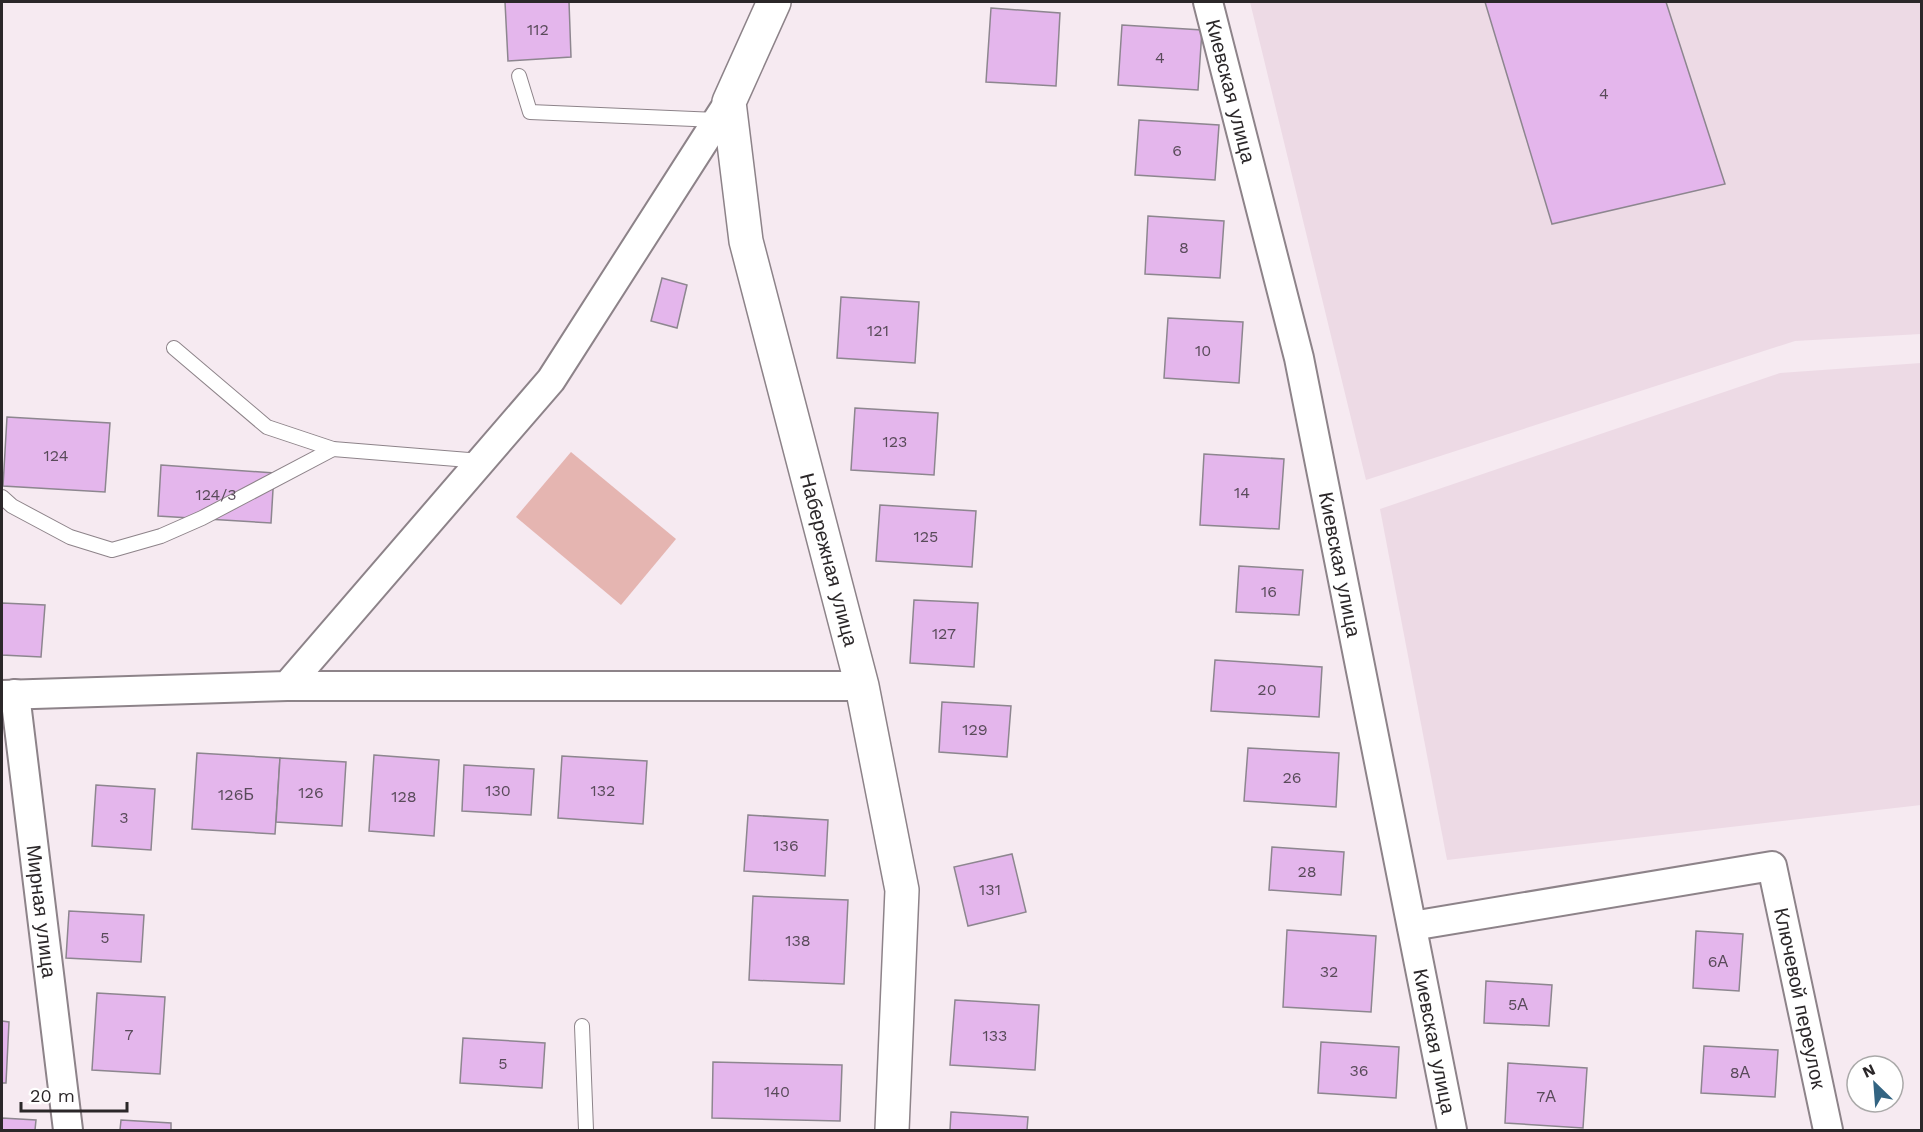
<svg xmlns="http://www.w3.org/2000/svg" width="1923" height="1132" font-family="'Work Sans',sans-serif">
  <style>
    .built { fill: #eddae5 }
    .green { fill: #e5b5b1 }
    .building { fill: #e4b6ec; stroke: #8d868f; stroke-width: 1.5 }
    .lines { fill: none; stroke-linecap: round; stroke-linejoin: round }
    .lane-casing { stroke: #8d8389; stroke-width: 16 }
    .street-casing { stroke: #8d8389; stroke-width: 32 }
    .secondary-casing { stroke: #8d8389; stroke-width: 36 }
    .lane { stroke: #fff; stroke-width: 14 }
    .street { stroke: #fff; stroke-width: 28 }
    .secondary { stroke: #fff; stroke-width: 33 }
    .labels { text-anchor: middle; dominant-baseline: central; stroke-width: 5; stroke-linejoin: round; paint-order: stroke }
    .number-label { font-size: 16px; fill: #594b5a }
    .street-label { font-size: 20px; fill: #2b2729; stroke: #fff }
  </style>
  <rect width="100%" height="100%" fill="#f6eaf1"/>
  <!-- built -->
  <g class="built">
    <path d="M1250 2H1921V334L1795 341 1366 480Z"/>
    <path d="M1921 363V805L1447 860 1380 509 1780 373Z"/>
  </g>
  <!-- green -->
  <path class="green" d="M571 452 676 539 621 605 516 517Z"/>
  <!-- building -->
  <g class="building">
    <path d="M505 2H569L571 57 508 61Z"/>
    <path d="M1485 2H1666L1725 184 1552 224Z"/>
    <path d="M991 8 1060 13 1056 86 986 82Z"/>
    <path d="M1122 25 1202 30 1198 90 1118 85Z"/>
    <path d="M1139 120 1219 125 1215 180 1135 175Z"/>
    <path d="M1148 216 1224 221 1220 278 1145 274Z"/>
    <path d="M662 278 687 285 677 328 651 321Z"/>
    <path d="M841 297 919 302 915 363 837 358Z"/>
    <path d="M1168 318 1243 322 1239 383 1164 378Z"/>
    <path d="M855 408 938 413 934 475 851 470Z"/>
    <path d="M7 417 110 423 105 492 3 486Z"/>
    <path d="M1204 454 1284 459 1279 529 1200 525Z"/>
    <path d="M161 465 274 473 271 523 158 516Z"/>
    <path d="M880 505 976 511 972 567 876 561Z"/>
    <path d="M1239 566 1303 570 1299 615 1236 612Z"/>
    <path d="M914 600 978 603 974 667 910 663Z"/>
    <path d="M2 603 45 605 41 657 2 655Z"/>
    <path d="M1215 660 1322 667 1319 717 1211 711Z"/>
    <path d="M942 702 1011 706 1007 757 939 752Z"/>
    <path d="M1248 748 1339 753 1336 807 1244 801Z"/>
    <path d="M197 753 280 758 275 834 192 829Z"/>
    <path d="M374 755 439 760 434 836 369 831Z"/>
    <path d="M562 756 647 761 643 824 558 818Z"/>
    <path d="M280 758 346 762 342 826 276 822Z"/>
    <path d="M464 765 534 769 531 815 462 811Z"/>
    <path d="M96 785 155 789 151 850 92 846Z"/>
    <path d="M748 815 828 820 825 876 744 871Z"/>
    <path d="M1272 847 1344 852 1341 895 1269 890Z"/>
    <path d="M1012 854 1026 912 968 926 954 867Z"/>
    <path d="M753 896 848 900 844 984 749 980Z"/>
    <path d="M69 911 144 915 141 962 66 958Z"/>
    <path d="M1287 930 1376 936 1371 1012 1283 1007Z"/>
    <path d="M1696 931 1743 934 1739 991 1693 988Z"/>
    <path d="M1486 981 1552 985 1549 1026 1484 1023Z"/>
    <path d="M97 993 165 997 160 1074 92 1070Z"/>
    <path d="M955 1000 1039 1005 1035 1070 950 1065Z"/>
    <path d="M2 1021 9 1022 6 1083H2Z"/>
    <path d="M463 1038 545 1043 542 1088 460 1083Z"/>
    <path d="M1321 1042 1399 1047 1396 1098 1318 1093Z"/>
    <path d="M1704 1046 1778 1050 1775 1097 1701 1093Z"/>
    <path d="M713 1062 842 1065 840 1121 712 1118Z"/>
    <path d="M1508 1063 1587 1068 1583 1128 1505 1123Z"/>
    <path d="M951 1112 1028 1117 1027 1130H950Z"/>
    <path d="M2 1118 36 1120 35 1130H2Z"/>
    <path d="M121 1120 171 1123V1130H120Z"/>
  </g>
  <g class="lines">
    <defs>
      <g id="lane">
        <path d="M519 76 530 112 717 120"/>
        <path d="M174 348 267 427 333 449 481 461"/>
        <path d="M2 497 12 506 70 537 112 550 161 536 202 518 333 449"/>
        <path d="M582 1026 586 1130"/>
      </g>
      <g id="street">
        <path id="s1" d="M1208 2 1299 358 1452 1130"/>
        <path d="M287 686H862"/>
        <path id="s2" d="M15 694 68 1130"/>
        <path d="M2 695 287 686 551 380 729 102"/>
        <path id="s3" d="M1412 926 1772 866 1828 1130"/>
      </g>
      <g id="secondary">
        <path id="s4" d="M774 2 729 102 746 241 862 686 902 890 892 1130"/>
      </g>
    </defs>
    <!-- lane casing -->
    <use href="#lane" class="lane-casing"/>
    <!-- street casing -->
    <use href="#street" class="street-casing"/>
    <!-- secondary casing -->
    <use href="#secondary" class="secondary-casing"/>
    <!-- lane -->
    <use href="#lane" class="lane"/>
    <!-- street -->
    <use href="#street" class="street"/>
    <!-- secondary -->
    <use href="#secondary" class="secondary"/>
  </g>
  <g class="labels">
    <!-- number labels -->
    <g class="number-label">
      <text x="538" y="29">112</text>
      <text x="1160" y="57">4</text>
      <text x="1604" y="93">4</text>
      <text x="1177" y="150">6</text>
      <text x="1184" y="247">8</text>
      <text x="878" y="330">121</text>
      <text x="1203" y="350">10</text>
      <text x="895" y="441">123</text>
      <text x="56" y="455">124</text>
      <text x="1242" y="492">14</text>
      <text x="216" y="494">124/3</text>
      <text x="926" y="536">125</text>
      <text x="1269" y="591">16</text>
      <text x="944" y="633">127</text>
      <text x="1267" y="689">20</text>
      <text x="975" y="729">129</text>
      <text x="1292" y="777">26</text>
      <text x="498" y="790">130</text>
      <text x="603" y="790">132</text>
      <text x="311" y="792">126</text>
      <text x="236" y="794">126Б</text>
      <text x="404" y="796">128</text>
      <text x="124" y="817">3</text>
      <text x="786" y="845">136</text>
      <text x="1307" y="871">28</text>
      <text x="990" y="889">131</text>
      <text x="105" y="937">5</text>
      <text x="798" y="940">138</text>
      <text x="1718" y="961">6А</text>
      <text x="1329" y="971">32</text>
      <text x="1518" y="1004">5А</text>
      <text x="129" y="1034">7</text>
      <text x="995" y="1035">133</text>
      <text x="503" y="1063">5</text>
      <text x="1359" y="1070">36</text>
      <text x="1740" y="1072">8А</text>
      <text x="777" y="1091">140</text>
      <text x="1546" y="1096">7А</text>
    </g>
    <!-- street labels -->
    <g class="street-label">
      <text stroke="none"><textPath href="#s1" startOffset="92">Киевская улица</textPath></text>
      <text stroke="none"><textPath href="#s4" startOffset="579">Набережная улица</textPath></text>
      <text stroke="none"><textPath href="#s1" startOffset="578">Киевская улица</textPath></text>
      <text stroke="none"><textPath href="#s2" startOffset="219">Мирная улица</textPath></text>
      <text stroke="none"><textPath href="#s3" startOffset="500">Ключевой переулок</textPath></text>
      <text stroke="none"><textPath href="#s1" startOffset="1064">Киевская улица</textPath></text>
    </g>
  </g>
  <!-- border -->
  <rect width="1923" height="1132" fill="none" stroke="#2b2729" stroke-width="6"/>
  <!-- north arrow -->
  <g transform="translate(1875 1084) rotate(335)"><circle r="28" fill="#ffffff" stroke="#aaa9a9" stroke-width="1.5"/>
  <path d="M0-4.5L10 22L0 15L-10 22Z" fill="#336482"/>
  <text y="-9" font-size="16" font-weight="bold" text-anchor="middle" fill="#2b2729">N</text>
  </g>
  <!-- scale -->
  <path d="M21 1102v9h106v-9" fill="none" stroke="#2b2729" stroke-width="3"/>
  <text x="30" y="1102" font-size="18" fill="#2b2729" stroke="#ffffff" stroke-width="4.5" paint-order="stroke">20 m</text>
</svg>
